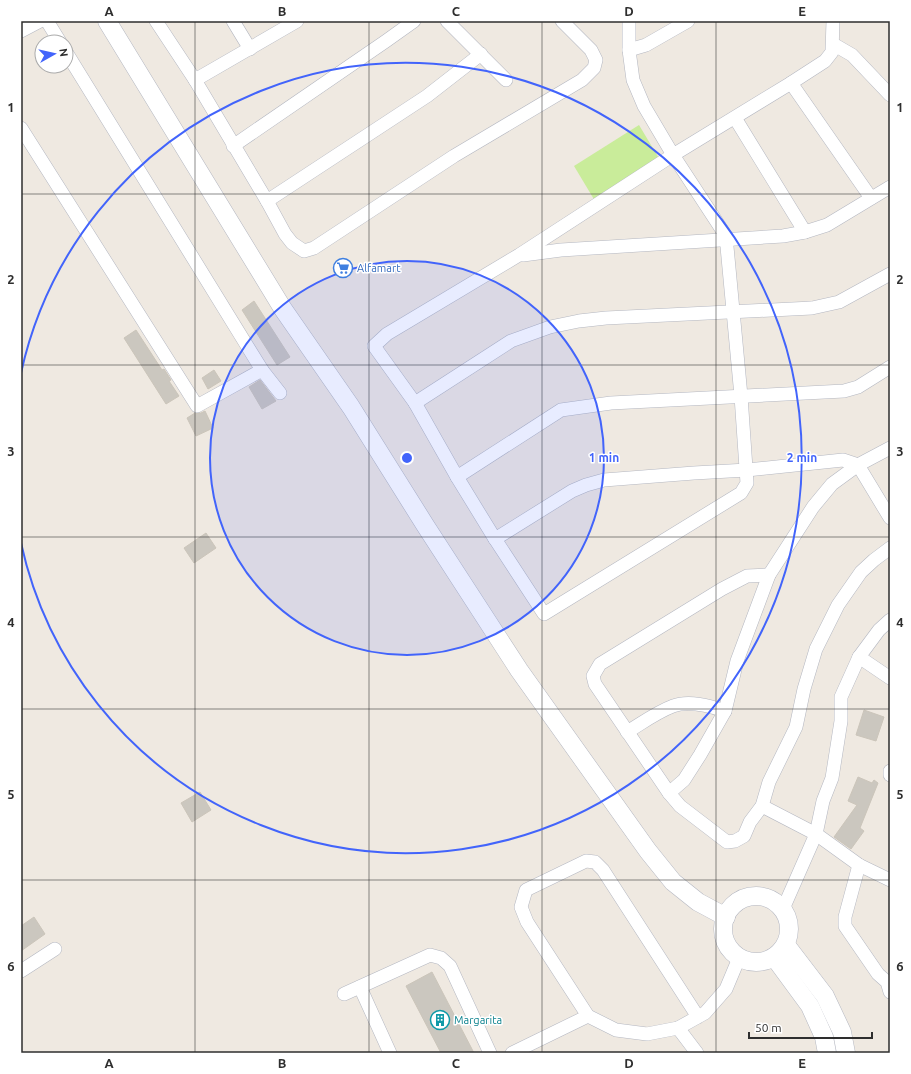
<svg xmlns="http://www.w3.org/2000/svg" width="911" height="1074" font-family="Ubuntu,sans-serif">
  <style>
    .pitch { fill: #c9ec9a }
    .building { fill: #cbc7bf; stroke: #cbc5ba }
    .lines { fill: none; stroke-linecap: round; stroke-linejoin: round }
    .street-casing { stroke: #b4b7c1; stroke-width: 14 }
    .secondary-casing { stroke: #b4b7c1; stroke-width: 19 }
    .street { stroke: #fff; stroke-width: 13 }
    .secondary { stroke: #fff; stroke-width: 18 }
    .grid { fill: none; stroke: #2e2e2e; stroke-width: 1; stroke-opacity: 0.55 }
    .ring { fill: none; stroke: #4264fb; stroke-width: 2 }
    .labels { text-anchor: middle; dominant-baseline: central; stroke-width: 3; stroke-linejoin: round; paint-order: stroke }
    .shop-label { font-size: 11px; fill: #366cbe; stroke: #fff; text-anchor: start }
    .culture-label { font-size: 11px; fill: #0d838f; stroke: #fff; text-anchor: start }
    .centre { fill: #4264fb; stroke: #fff; stroke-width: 2 }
    .ring-label { font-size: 12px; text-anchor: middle; font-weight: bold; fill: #4264fb; stroke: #fff; stroke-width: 3; stroke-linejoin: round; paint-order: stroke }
    .neatline { fill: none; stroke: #2e2e2e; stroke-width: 1.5 }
    .grid-label { font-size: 13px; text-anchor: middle; font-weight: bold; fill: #2e2e2e }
  </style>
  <rect width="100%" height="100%" fill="#efe9e1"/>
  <!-- pitch -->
  <path class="pitch" d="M639 125 660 160 595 201 574 166Z"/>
  <!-- building -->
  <g class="building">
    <path d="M254 301 290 357 277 365 242 310Z"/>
    <path d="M136 330 162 370 164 369 171 380 169 381 179 396 166 404 124 338Z"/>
    <path d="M214 370 221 381 208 389 202 378Z"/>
    <path d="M260 380 276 401 262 409 249 387Z"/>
    <path d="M205 411 213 428 196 436 187 418 195 413H201Z"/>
    <path d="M206 533 216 548 194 563 184 548Z"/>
    <path d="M864 710 884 717 876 741 856 735Z"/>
    <path d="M858 777 872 783 874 780 878 783 860 828 864 831 851 849 834 837 857 805 848 801Z"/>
    <path d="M200 792 211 810 192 822 181 803Z"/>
    <path d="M34 917 45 934 21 951V926Z"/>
    <path d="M432 972 474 1053H441L406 986Z"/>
  </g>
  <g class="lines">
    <defs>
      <g id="street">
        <path d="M47 21 60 42"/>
        <path d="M156 21 195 80 267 201 285 234 292 243 304 251 314 248 454 156 582 80 594 68 596 60 591 50 562 21"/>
        <path d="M233 21 250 49"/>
        <path d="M447 21 506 80"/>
        <path d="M629 21V50L633 80 644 106 673 155 726 236 741 396 747 483 741 493 544 614 495 539 457 477 415 403 374 346 387 334 519 255 673 155 791 83 825 61 832 52 833 21"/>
        <path d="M21 31 40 21"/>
        <path d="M833 44 852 55 890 95"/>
        <path d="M629 50 646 45 688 21"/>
        <path d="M66 52 262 370 280 393"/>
        <path d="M195 80 297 21"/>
        <path d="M791 83 871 198"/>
        <path d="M735 118 805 232"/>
        <path d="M21 128 197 406 262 370"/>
        <path d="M233 146 386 41 414 21"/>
        <path d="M267 201 427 96 481 54"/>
        <path d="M523 255 561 250 783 236 805 232 827 225 890 187"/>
        <path d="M415 403 511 341 550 327 579 321 606 318 812 308 839 302 890 274"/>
        <path d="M457 477 561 410 611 403 844 391 858 387 890 367"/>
        <path d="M495 539 572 491 586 485 604 480 694 473 747 470 843 460 858 465 890 518"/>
        <path d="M769 575 747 576 722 589 600 664 593 676 595 684 669 793 680 806 727 842 735 841 744 836 750 822 762 806 769 782 796 727 804 689 816 649 838 605 861 572 874 560 890 548"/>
        <path d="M859 657 890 678"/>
        <path d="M627 732C642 723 657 712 673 706 689 700 710 706 725 711"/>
        <path d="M890 771V775"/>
        <path d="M669 793 684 780 700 755 725 711 737 661 769 575 813 507 832 484 858 465 890 448"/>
        <path d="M762 806 816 834 859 865 890 880"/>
        <path d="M859 865 845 917V926L878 974 887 982 890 992"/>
        <path d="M783 909 816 834 823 801 832 778 841 721V697L859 657 879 630 890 620"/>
        <path d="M21 971 55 949"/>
        <path d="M360 987 390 1053"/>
        <path d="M344 994 430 955 441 958 450 966 490 1053"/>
        <path d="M698 1017 603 870 595 862 586 861 526 890 521 907 527 922 588 1016 616 1030 647 1034 678 1028 705 1013 726 989 739 958"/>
        <path d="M678 1028 697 1053"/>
        <path d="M512 1053 588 1016"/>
      </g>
      <g id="secondary">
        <path d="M107 21 283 309 351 407 425 525 519 670 648 851 673 882 698 902 726 917"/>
        <circle cx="756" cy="929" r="33"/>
        <path d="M786 945 825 996 842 1032 846 1053"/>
        <path d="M774 957 810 1006 824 1037 827 1053"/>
      </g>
    </defs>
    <!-- street casing -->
    <use href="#street" class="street-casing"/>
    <!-- secondary casing -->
    <use href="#secondary" class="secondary-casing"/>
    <!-- street -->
    <use href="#street" class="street"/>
    <!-- secondary -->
    <use href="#secondary" class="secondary"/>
  </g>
  <!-- grid -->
  <path class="grid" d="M195 21V1053M369 21V1053M542 21V1053M716 21V1053M21 194H890M21 365H890M21 537H890M21 709H890M21 880H890"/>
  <!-- distance rings -->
  <circle cx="407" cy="458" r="197" fill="#4264fb" fill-opacity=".12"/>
  <g class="ring">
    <circle cx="407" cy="458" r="197"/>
    <path d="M21 373A395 395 0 1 1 21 543"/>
  </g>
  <!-- icons -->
  <defs>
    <symbol id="supermarket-ring" viewBox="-11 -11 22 22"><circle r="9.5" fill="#fff" stroke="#3f7fe0" stroke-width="1.5"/><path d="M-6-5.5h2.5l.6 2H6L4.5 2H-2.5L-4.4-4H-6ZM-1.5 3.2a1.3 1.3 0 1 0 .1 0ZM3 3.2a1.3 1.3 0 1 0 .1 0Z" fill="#3f7fe0"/></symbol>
    <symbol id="building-ring" viewBox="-11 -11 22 22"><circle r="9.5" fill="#fff" stroke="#0f9aa8" stroke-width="1.5"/><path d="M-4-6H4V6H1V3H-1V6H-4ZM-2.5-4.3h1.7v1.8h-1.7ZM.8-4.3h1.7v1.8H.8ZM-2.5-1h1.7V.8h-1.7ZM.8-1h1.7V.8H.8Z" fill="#0f9aa8"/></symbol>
  </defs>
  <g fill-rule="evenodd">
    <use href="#supermarket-ring" x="332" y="257" width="22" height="22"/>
    <use href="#building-ring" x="429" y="1009" width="22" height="22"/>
  </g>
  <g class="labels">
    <!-- shop labels -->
    <g class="shop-label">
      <text x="357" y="268">Alfamart</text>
    </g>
    <!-- culture labels -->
    <g class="culture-label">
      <text x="454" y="1020">Margarita</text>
    </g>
  </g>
  <circle cx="407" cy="458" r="6" class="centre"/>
  <g class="ring-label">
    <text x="604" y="462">1 min</text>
    <text x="802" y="462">2 min</text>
  </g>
  <!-- border -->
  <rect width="911" height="1074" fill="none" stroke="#ffffff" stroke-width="44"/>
  <!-- north arrow -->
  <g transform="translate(54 54) rotate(82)"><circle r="19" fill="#ffffff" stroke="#ababab"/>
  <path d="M0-3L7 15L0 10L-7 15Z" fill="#4264fb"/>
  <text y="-6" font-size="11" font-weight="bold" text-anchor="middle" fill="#2e2e2e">N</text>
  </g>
  <!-- scale -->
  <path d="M749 1032v6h123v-6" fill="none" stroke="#2e2e2e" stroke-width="2"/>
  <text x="755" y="1032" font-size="12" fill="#2e2e2e" stroke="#ffffff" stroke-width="3" paint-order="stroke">50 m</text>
  <rect x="22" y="22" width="867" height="1030" class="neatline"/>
  <g class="grid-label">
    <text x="109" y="16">A</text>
    <text x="282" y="16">B</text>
    <text x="456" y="16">C</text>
    <text x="629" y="16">D</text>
    <text x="802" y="16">E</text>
    <text x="11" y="112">1</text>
    <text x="900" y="112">1</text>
    <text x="11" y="284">2</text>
    <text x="900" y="284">2</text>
    <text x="11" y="456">3</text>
    <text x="900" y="456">3</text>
    <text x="11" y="627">4</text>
    <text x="900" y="627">4</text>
    <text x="11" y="799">5</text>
    <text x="900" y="799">5</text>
    <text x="11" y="971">6</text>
    <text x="900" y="971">6</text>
    <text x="109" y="1068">A</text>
    <text x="282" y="1068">B</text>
    <text x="456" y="1068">C</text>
    <text x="629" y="1068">D</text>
    <text x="802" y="1068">E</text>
  </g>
</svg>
